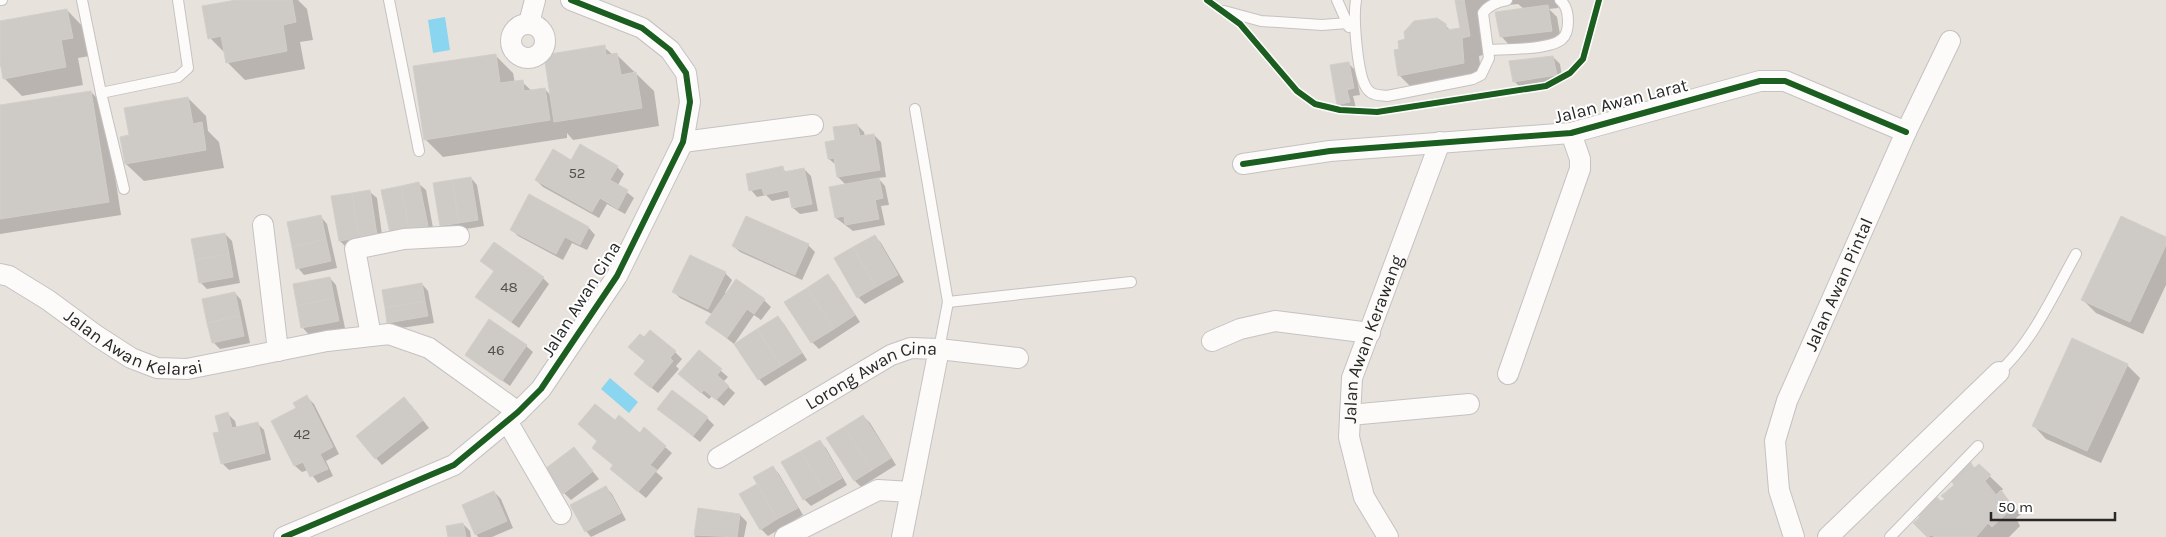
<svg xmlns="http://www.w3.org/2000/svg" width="2166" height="537" font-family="Karla,sans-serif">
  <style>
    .water { fill: #8ad5ef }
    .shadow { fill: #0003 }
    .building { fill: #cecac6; stroke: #d2cec9 }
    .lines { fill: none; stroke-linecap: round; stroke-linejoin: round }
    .lane-casing { stroke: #c4c2c3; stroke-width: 12 }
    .street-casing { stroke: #c4c2c3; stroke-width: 22 }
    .lane { stroke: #fcfbfa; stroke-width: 10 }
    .street { stroke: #fcfbfa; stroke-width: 20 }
    .cycleway-casing { stroke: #fff; stroke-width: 9 }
    .cycleway { stroke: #1b5e20; stroke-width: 6 }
    .labels { text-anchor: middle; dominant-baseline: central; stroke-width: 4; stroke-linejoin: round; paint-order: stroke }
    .number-label { font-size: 15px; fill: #525150 }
    .street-label { font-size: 18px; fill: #282828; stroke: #fff }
  </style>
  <rect width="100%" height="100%" fill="#e8e2dc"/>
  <!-- water -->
  <g class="water">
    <path d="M445 17 450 50 433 53 428 20Z"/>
    <path d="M610 378 638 402 629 413 601 389Z"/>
  </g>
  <!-- shadow -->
  <g class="shadow">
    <path d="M243 0H298L307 9 313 40 300 42 305 69 245 80 227 62 226 54 210 38Z"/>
    <path d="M1456 0H1559L1558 8 1549 9 1557 17 1561 40 1511 47 1501 36 1524 9 1518 4 1480 8 1487 54 1479 56 1482 81 1417 93 1399 75 1445 25 1451 31 1461 30Z"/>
    <path d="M67 10 84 28 90 56 78 58 83 85 22 96 4 78 3 68 0 66V22Z"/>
    <path d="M604 47 613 55H617L654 91 659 126 573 140 567 133V138L443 157 425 139 495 55 513 73 515 83 522 82 532 91 545 89 551 96Z"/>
    <path d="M1553 57 1560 64 1563 82 1521 88 1514 81Z"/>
    <path d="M1348 63 1355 70 1360 95 1353 96 1356 108 1345 111 1339 104Z"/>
    <path d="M91 92 104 105 121 215 0 234V106Z"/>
    <path d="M188 98 206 116 208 131 219 142 224 168 144 181 126 164 131 136Z"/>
    <path d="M857 125 864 132 865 137 874 135 881 142 886 177 878 178 885 186 889 205 881 206 885 225 853 231 836 218 846 185 838 177 836 165 829 159 837 141Z"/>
    <path d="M571 161 617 167 624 174 618 185 634 198 625 214 607 204 599 218 543 187 536 180Z"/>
    <path d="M782 168 787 173 804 169 811 176 818 211 800 214 793 208 791 197 772 201 766 195 757 197 751 190Z"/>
    <path d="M471 178 477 185 484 226 448 232 441 226Z"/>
    <path d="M419 184 426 190 434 233 398 240Z"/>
    <path d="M370 192 377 198 383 242 347 248 340 241Z"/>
    <path d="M529 196 589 228 595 235 587 250 572 243 563 260 518 236 511 229Z"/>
    <path d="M321 217 327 224 337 268 304 275 298 268Z"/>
    <path d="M225 234 232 241 240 283 207 289 200 282Z"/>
    <path d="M875 236 881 243 904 282 865 304 858 297Z"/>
    <path d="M2166 239V285L2143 334 2096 313 2083 300Z"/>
    <path d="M808 245 815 252 802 280 740 252 733 246Z"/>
    <path d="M482 261 543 278 549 284 519 328 477 297 495 272Z"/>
    <path d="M725 273 732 280 725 293 764 300 771 307 761 320 754 315 734 344 706 322 712 314 680 298 673 291Z"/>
    <path d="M827 276 834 282 860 322 819 349 812 342Z"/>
    <path d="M330 278 336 285 345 328 309 335 303 328 294 285Z"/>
    <path d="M422 284 428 291 434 323 395 329 388 323Z"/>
    <path d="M235 293 241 300 250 343 220 349 213 342Z"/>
    <path d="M778 317 784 324 807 360 765 386 759 379Z"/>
    <path d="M526 346 533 352 510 386 466 355Z"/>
    <path d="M675 352 682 359 676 366 679 369 658 393 642 380Z"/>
    <path d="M699 352 728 377 723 382 735 393 724 406 712 396 709 399 687 381Z"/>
    <path d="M2127 365 2140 378 2101 463 2046 439 2033 425Z"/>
    <path d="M307 397 314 404 339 454 326 461 333 476 318 483 308 470 302 472 295 466 273 421 297 409Z"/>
    <path d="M411 405 429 428 382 465 357 436Z"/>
    <path d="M659 409 707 418 714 425 700 442Z"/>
    <path d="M228 414 235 421 237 429 257 423 264 430 271 460 229 470 222 463 220 432Z"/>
    <path d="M863 416 870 423 896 465 861 487 855 481 828 438Z"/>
    <path d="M615 422 640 434 644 429 672 453 656 472 663 478 646 498 618 475 614 465Z"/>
    <path d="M819 441 826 448 847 485 811 506 804 499Z"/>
    <path d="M574 449 599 479 571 500 564 493Z"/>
    <path d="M1969 463 1975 469 1979 466 2003 489 2001 492 2021 514 2016 518 2020 526 2009 537H1928L1915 523 1946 499Z"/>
    <path d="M773 467 779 474 803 515 768 536 761 529 758 484Z"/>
    <path d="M606 487 612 494 626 520 591 537 586 531Z"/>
    <path d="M494 492 501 499 513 528 492 537H478L476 534Z"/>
    <path d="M699 509 740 515 747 522 744 537H695Z"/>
    <path d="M463 524 470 531 471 537H449Z"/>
  </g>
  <!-- building -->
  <g class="building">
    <path d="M236 0H292L296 22 283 25 287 51 226 63 221 36 208 39 202 6Z"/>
    <path d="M1455 0H1464L1470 36 1462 38 1464 63 1398 76 1394 50 1399 49 1398 41 1405 39 1404 32 1414 21 1437 18 1446 24 1447 30 1460 28Z"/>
    <path d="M1548 5 1552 31 1500 37 1495 12Z"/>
    <path d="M67 9 73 38 61 40 66 67 3 79 0 61V21Z"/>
    <path d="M605 45 606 55 617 53 621 75 636 72 642 108 554 122 544 55Z"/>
    <path d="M496 54 500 83 523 80 524 91 545 88 550 120 424 140 413 66Z"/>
    <path d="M1553 56 1557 75 1513 82 1509 61Z"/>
    <path d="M1349 62 1354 88 1347 90 1350 102 1337 105 1330 65Z"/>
    <path d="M91 91 109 202 0 219V105Z"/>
    <path d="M188 97 193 124 202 122 206 150 125 164 120 137 129 135 124 108Z"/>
    <path d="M857 124 860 136 874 134 880 170 837 177 834 158 828 159 825 142 835 140 833 127Z"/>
    <path d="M580 144 618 166 610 180 628 190 618 209 600 198 592 212 535 180 553 149 571 160Z"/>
    <path d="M783 166 784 172 804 168 812 204 792 208 788 190 764 195 762 188 749 191 746 174Z"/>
    <path d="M471 177 478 220 459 223 452 180Z"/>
    <path d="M879 178 883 198 875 200 879 219 845 225 844 216 835 218 829 187Z"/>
    <path d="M452 180 459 223 440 226 433 183Z"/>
    <path d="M419 182 428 226 409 230 401 186Z"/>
    <path d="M401 186 409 230 390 233 381 190Z"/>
    <path d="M370 190 377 235 359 238 352 193Z"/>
    <path d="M352 193 359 238 339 241 331 196Z"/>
    <path d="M529 194 589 227 580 245 565 237 556 254 510 230Z"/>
    <path d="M321 215 326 239 292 247 287 222Z"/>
    <path d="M746 216 809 244 795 275 732 246Z"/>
    <path d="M2121 216 2166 237V245L2130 322 2081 300Z"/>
    <path d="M225 233 229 254 195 260 191 239Z"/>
    <path d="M875 235 898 275 876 287 853 247Z"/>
    <path d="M326 239 331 261 296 269 292 247Z"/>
    <path d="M494 242 544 277 511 322 475 297 494 271 480 261Z"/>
    <path d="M853 247 876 287 857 298 834 258Z"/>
    <path d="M229 254 233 277 199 283 195 260Z"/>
    <path d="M690 255 726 272 708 309 672 292Z"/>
    <path d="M828 274 855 315 834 329 807 288Z"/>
    <path d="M330 277 334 298 297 306 293 284Z"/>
    <path d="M736 279 765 299 754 314 747 309 727 338 705 323Z"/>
    <path d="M422 283 425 301 385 308 382 290Z"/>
    <path d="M807 288 834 329 811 343 784 302Z"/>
    <path d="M235 292 240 316 207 323 202 299Z"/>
    <path d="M334 298 339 321 301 328 297 306Z"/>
    <path d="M425 301 428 316 387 323 385 308Z"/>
    <path d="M240 316 244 336 212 343 207 323Z"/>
    <path d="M778 316 802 353 781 366 757 329Z"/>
    <path d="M489 319 527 345 502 381 465 355Z"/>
    <path d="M757 329 781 366 758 380 734 344Z"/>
    <path d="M650 330 676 351 670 358 673 361 651 388 634 374 645 361 628 347 640 334 644 337Z"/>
    <path d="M2072 338 2128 364 2087 451 2032 426Z"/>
    <path d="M699 350 722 369 717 375 729 386 716 400 704 390 701 393 678 374Z"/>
    <path d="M672 390 708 417 693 436 657 409Z"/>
    <path d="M307 395 333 447 320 454 328 469 310 477 303 462 294 466 271 421 296 408 293 403Z"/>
    <path d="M404 397 423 420 375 459 356 436Z"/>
    <path d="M595 404 615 420 619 415 640 433 644 427 666 446 650 465 657 470 638 492 610 469 613 465 592 448 597 441 578 424Z"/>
    <path d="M228 412 232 428 258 422 265 453 221 464 213 433 219 432 215 416Z"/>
    <path d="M863 415 891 458 872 470 844 427Z"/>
    <path d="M844 427 872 470 854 481 826 438Z"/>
    <path d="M820 440 842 478 823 489 801 451Z"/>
    <path d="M574 447 593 471 563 494 545 469Z"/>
    <path d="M801 451 823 489 803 500 781 462Z"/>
    <path d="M1970 461 1974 468 1979 464 1991 475 1985 481 1996 495 2001 490 2009 501 2003 504 2008 512 1992 527 1988 523 1976 537H1934L1932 535 1927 537 1913 523 1920 517 1916 511 1933 494 1941 501 1945 499 1941 496 1954 485 1950 479Z"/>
    <path d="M773 466 798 508 777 519 753 477Z"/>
    <path d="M757 484 777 519 760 530 739 494Z"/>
    <path d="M606 486 621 513 585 532 570 505Z"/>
    <path d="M494 491 507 521 475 535 462 505Z"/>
    <path d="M698 508 740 514 737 537 694 535Z"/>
    <path d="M463 523 466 537H448L446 526Z"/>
  </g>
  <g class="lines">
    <defs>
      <g id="lane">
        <path d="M0 0H2"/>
        <path d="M82 0 101 93 178 77 188 68 178 0"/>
        <path d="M389 0 419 151"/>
        <path d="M1337 0 1349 27"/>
        <path d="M1356 0C1353 17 1357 78 1368 90 1373 96 1380 95 1387 96L1473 79 1481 75 1489 58 1483 13C1488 5 1497 2 1507 0"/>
        <path d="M1224 11 1261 21 1322 25 1348 23"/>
        <path d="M1489 50C1506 49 1550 50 1562 39 1567 35 1568 27 1568 21 1568 13 1566 5 1560 0"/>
        <path d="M101 93 124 189"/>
        <path d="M915 109 948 302 939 349"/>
        <path d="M948 302 1131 282"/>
        <path d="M1999 372C2032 343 2054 293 2076 254"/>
        <path d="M1890 537 1978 446"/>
      </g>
      <g id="street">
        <path d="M529 23 535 0"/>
        <circle cx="528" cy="41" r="17"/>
        <path d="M683 142 813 125"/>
        <path d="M1243 164 1330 151 1571 133 1760 81H1785L1906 132"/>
        <path d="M263 225 278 351"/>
        <path id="s1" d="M0 274 9 276 48 300 97 336 131 358 157 368 187 369 327 341 389 334 429 348 518 412"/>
        <path d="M371 336 355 249 404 239 459 236"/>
        <path d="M1212 341 1240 329 1275 321 1370 333"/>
        <path d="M939 349 1018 358"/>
        <path d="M1508 374 1580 169V159L1571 133"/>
        <path d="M1350 415 1469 404"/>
        <path d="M507 421 561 514"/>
        <path id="s2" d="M718 458 891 355 911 348 939 349 902 537"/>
        <path d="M284 537 454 465 518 412 541 389 617 276 683 142 690 102 686 73 670 50 642 28 571 0"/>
        <path d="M785 537 878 490 911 492"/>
        <path id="s3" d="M1388 537 1364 497 1349 437 1352 378 1440 142"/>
        <path id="s4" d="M1794 537 1779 490 1775 441 1787 401 1906 132 1950 41"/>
        <path d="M1828 537 1999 372"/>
      </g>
    </defs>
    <!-- lane casing -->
    <use href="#lane" class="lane-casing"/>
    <!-- street casing -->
    <use href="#street" class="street-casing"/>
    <!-- lane -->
    <use href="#lane" class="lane"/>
    <!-- street -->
    <use href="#street" class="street"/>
    <defs>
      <g id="cycleway">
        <path d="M1207 0 1240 24 1297 91 1315 104 1340 110 1377 112 1546 86 1570 73 1583 59 1599 0"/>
        <path d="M1243 164 1330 151 1571 133 1760 81H1785L1906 132"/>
        <path d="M284 537 454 465 518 412 541 389 617 276 683 142 690 102 686 73 670 50 642 28 571 0"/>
      </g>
    </defs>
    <!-- cycleway casing -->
    <use href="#cycleway" class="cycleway-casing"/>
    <!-- cycleway -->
    <use href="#cycleway" class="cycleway"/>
  </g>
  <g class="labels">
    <!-- number labels -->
    <g class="number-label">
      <text x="577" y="173">52</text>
      <text x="509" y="287">48</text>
      <text x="496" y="350">46</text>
      <text x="302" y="434">42</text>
    </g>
    <!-- street labels -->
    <g class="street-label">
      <text transform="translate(1621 101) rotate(-14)">Jalan Awan Larat</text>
      <text stroke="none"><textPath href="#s4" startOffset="268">Jalan Awan Pintal</textPath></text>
      <text transform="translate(581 299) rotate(-58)">Jalan Awan Cina</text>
      <text stroke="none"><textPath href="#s1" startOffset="154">Jalan Awan Kelarai</textPath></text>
      <text stroke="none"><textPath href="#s3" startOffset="210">Jalan Awan Kerawang</textPath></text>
      <text stroke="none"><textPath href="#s2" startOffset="176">Lorong Awan Cina</textPath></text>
    </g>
  </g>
  <!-- scale -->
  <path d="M1991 512v8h124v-8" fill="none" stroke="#282828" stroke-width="2.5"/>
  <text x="1998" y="512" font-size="15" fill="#282828" stroke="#ffffff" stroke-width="4" paint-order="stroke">50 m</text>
</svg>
